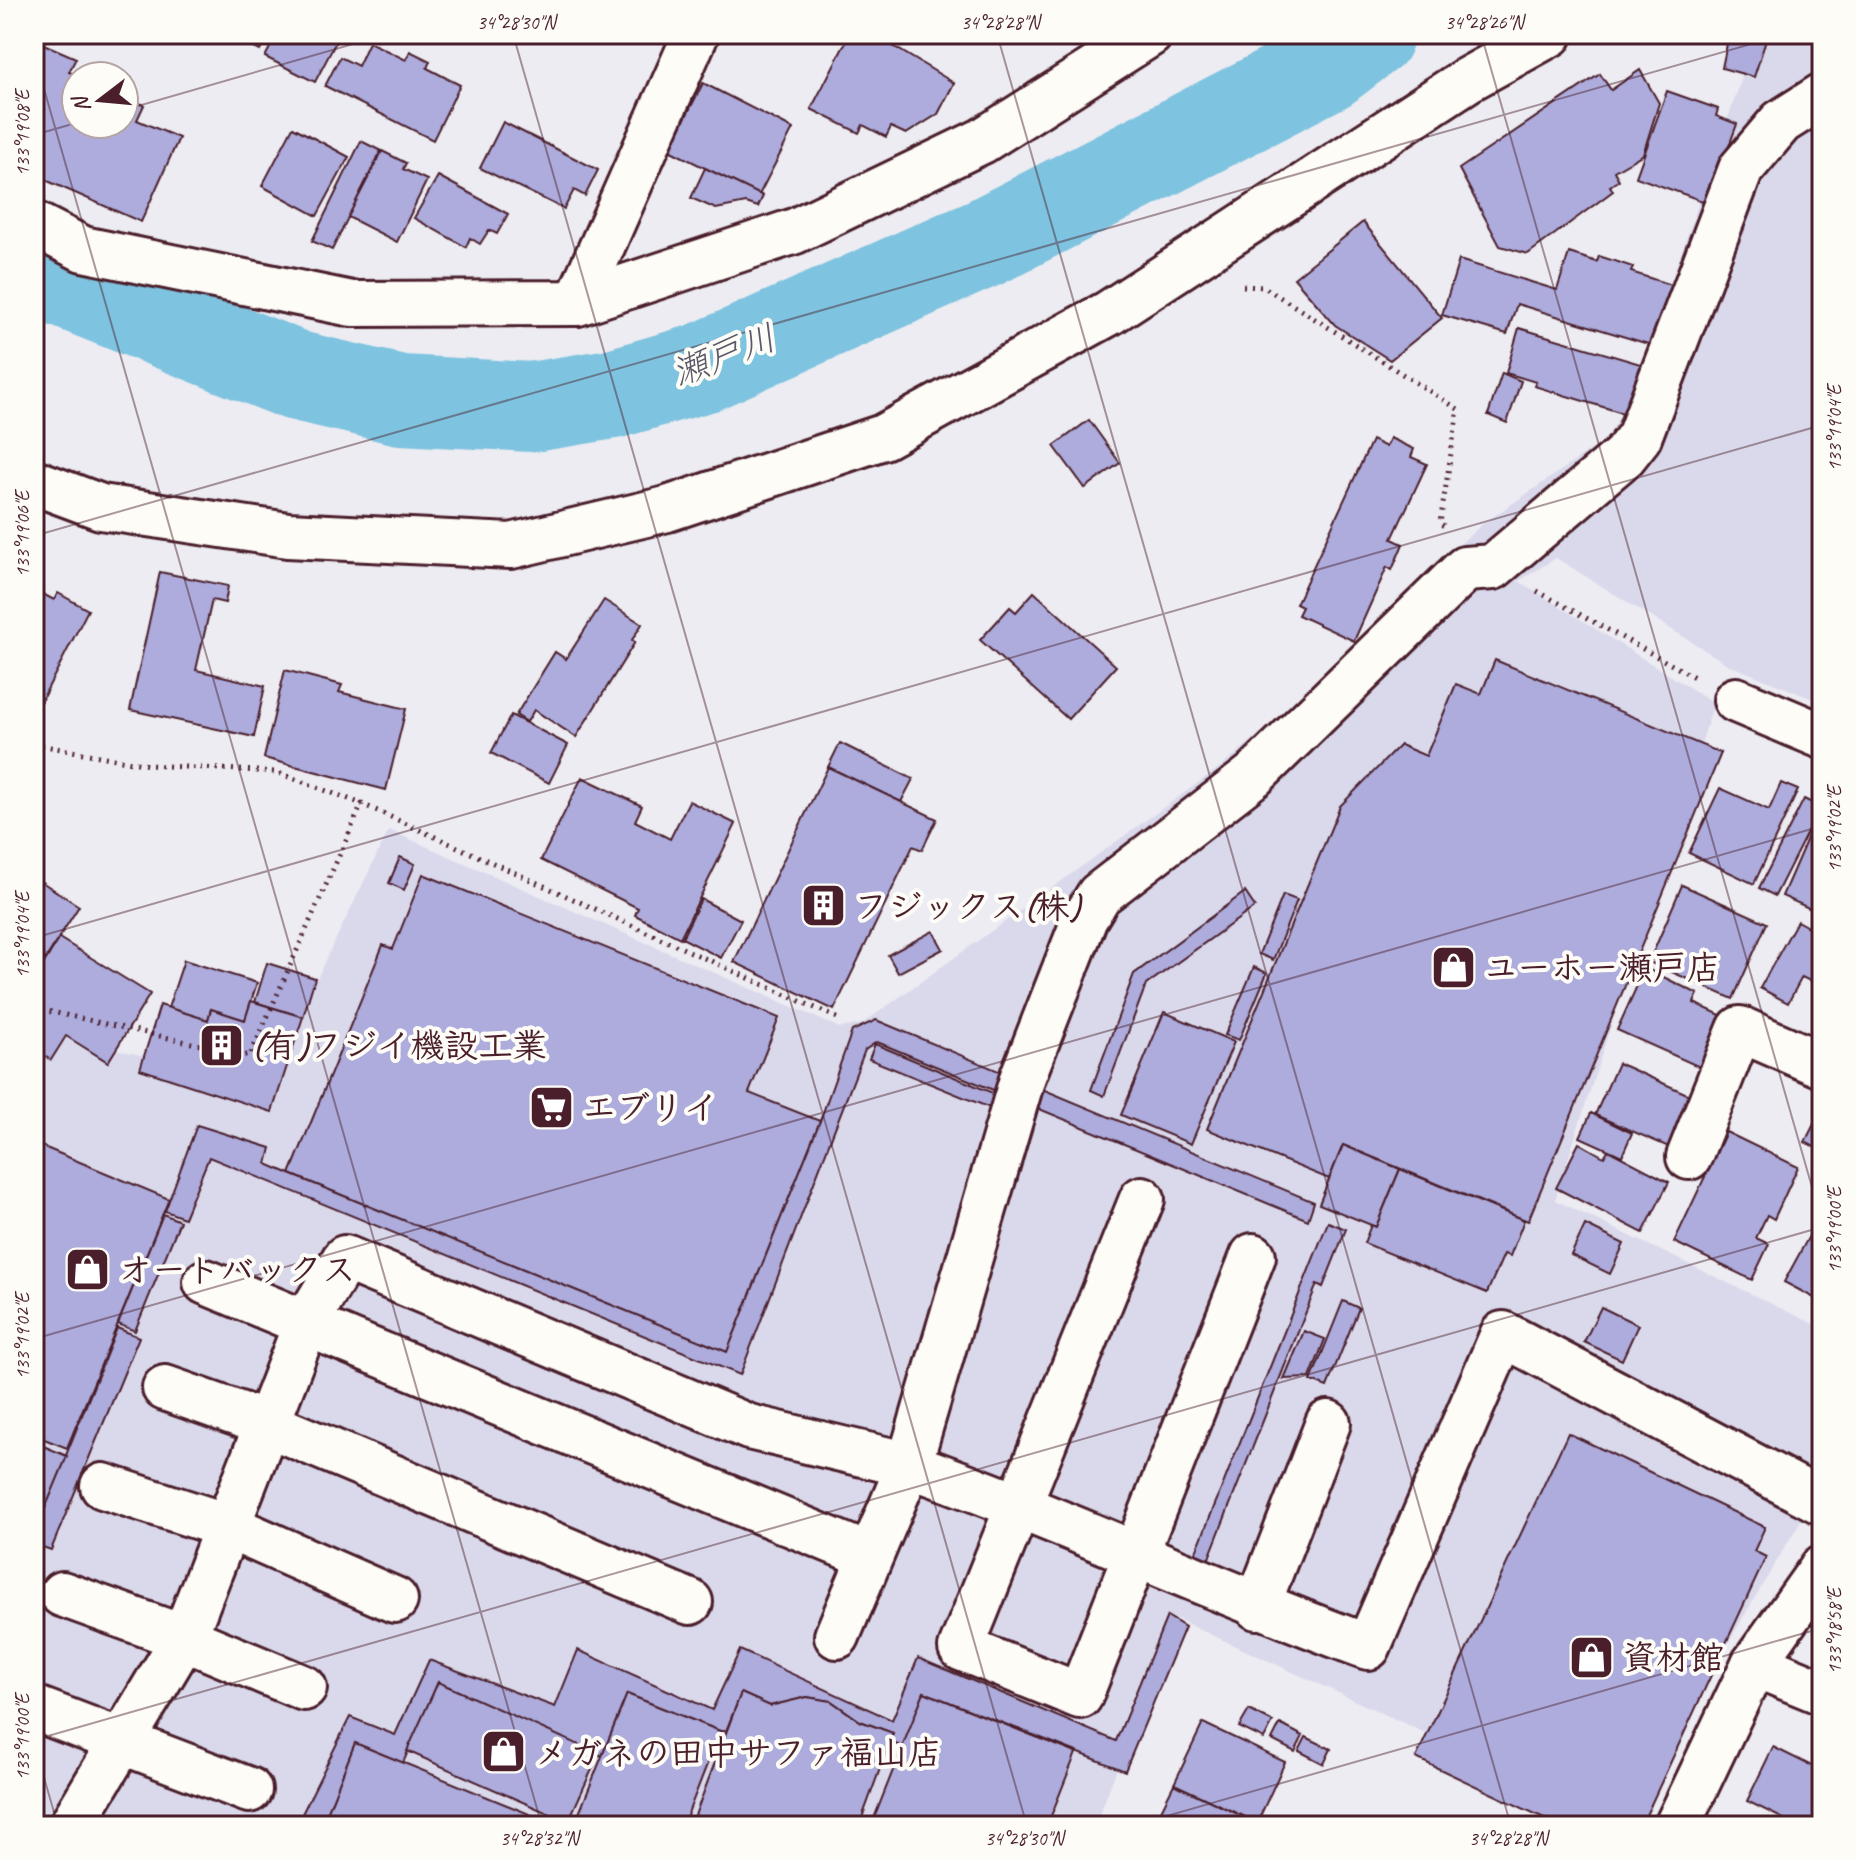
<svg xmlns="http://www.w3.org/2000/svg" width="1856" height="1860" font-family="Caveat,'Klee One',sans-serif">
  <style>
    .built { fill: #dad9ec }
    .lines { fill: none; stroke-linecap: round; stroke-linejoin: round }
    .river { stroke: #7ec3df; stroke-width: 90 }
    .building { fill: #adacdd; stroke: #4a1f2b; stroke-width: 2 }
    .minor-casing { stroke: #4a1f2b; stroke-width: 50 }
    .path { stroke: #4a1f2b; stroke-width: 5; stroke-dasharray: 2 6; stroke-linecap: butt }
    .minor { stroke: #fdfcf7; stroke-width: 44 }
    .ticks { fill: none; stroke: #4a1f2b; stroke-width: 2; stroke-opacity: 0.45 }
    .labels { text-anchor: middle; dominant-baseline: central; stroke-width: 8; stroke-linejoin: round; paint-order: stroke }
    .poi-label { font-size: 34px; font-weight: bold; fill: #4a1f2b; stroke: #fdfcf7; text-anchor: start }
    .water-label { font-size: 36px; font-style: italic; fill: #5c586a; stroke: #fdfcf7 }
    .neatline { fill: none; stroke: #4a1f2b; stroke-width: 3 }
    .ticks-label { font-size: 20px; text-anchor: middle; fill: #4a1f2b }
  </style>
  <rect width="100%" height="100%" fill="#edecf2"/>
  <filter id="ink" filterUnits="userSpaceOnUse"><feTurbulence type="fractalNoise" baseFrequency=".0125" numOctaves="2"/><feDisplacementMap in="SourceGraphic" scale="16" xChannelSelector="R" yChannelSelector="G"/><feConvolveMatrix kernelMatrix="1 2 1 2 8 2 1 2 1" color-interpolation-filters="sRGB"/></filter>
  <g filter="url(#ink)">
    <!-- built -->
    <path class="built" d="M1757 34H1822V703L1729 665 1556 558 1519 581 1714 703 1555 1200 1822 1328V1485L1621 1823 1175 1618 1095 1826H34V1031L266 1083 389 830 840 1028 862 1024 1223 765 1335 670 1425 576 1481 525 1610 437 1645 359Z"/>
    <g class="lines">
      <!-- river -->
      <path class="river" d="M34 271 297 376 401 400 532 407 612 394 702 368 986 242 1327 66 1369 34"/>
    </g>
    <!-- building -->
    <g class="building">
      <path d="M226 34H269L260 51Z"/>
      <path d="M277 34H340L315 82 265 57Z"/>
      <path d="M850 34H873L954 83 938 114 906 134 891 127 886 137 863 125 859 133 811 109Z"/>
      <path d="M1729 34H1768L1754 77 1722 68Z"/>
      <path d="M39 42 76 58 69 72 78 76 76 124H124V96L144 105 137 120 179 138 141 222 34 175V52Z"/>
      <path d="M369 42 406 60 410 51 430 61 427 68 460 85 433 140 325 86 340 57 358 66Z"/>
      <path d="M1640 70 1659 103 1643 154 1614 171 1619 180 1610 186 1613 191 1528 254 1500 246 1459 169 1600 74 1611 90Z"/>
      <path d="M703 83 793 129 759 195 669 150Z"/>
      <path d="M1667 91 1718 109 1716 116 1737 124 1708 203 1636 177Z"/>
      <path d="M503 122 598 170 585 196 574 190 564 209 480 168Z"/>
      <path d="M293 127 349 157 317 216 262 186Z"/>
      <path d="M361 141 381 151 332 250 312 241Z"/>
      <path d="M382 151 406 163 403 169 427 180 397 242 348 217Z"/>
      <path d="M705 168 763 196 758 207 746 203 716 209 691 198Z"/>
      <path d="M438 176 508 214 497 234 489 230 480 244 470 238 466 247 414 218Z"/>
      <path d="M1363 222 1442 318 1390 360 1335 325 1294 278Z"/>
      <path d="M1569 253 1597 262 1599 256 1633 267 1631 272 1677 287 1658 347 1517 304 1507 334 1442 315 1459 260 1557 290Z"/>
      <path d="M1519 328 1654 368 1626 414 1534 386 1536 382 1506 373Z"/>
      <path d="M1502 373 1521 381 1507 423 1488 415Z"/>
      <path d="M1089 420 1120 463 1085 488 1054 446Z"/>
      <path d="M1390 438 1414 449 1411 457 1427 464 1392 539 1403 544 1392 570 1387 567 1354 641 1298 615 1302 607 1296 604 1372 440 1386 447Z"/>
      <path d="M160 572 228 586 225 603 212 600 196 670 265 686 254 737 130 710Z"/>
      <path d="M37 591 54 600 58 593 88 610 34 715V597Z"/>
      <path d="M1034 592 1116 666 1068 719 980 640 1010 607 1016 612Z"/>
      <path d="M604 600 642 624 632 640 635 642 576 737 534 710 527 722 516 715 555 652 566 659Z"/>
      <path d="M1495 660 1721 753 1528 1221 1343 1145 1329 1179 1207 1129 1340 806 1400 745 1426 756 1456 684 1481 694Z"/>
      <path d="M285 670 342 685 339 692 406 709 386 790 264 758Z"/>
      <path d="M511 715 568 745 549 783 491 753Z"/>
      <path d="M840 743 913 779 901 802 828 767Z"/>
      <path d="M828 767 937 819 922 850 913 846 834 1010 734 962Z"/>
      <path d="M582 777 642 806 635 821 670 839 689 801 736 824 680 938 635 915 638 908 541 860Z"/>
      <path d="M1781 783 1798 790 1754 884 1689 853 1720 788 1769 810Z"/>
      <path d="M1804 799 1820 807 1775 896 1759 888Z"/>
      <path d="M1815 820 1822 823V914L1782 896Z"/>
      <path d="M400 857 415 864 404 890 389 883Z"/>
      <path d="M423 874 779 1018 749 1093 820 1121 727 1352 290 1174 383 945 393 949Z"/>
      <path d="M34 877 79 906 34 977Z"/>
      <path d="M1682 885 1767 923 1733 999 1649 962Z"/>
      <path d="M1245 892 1255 907 1146 985 1104 1096 1091 1090 1134 974Z"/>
      <path d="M1283 895 1297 900 1273 960 1259 954Z"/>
      <path d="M701 899 741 920 721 958 682 938Z"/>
      <path d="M1797 921 1822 935V987L1802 977 1788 1003 1760 988Z"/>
      <path d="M933 931 943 949 898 973 888 955Z"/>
      <path d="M59 938 150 994 108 1062 66 1036 51 1060 34 1050V980Z"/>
      <path d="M184 960 257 983 245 1020 211 1009 208 1020 168 1008Z"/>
      <path d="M267 963 315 978 303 1017 255 1002Z"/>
      <path d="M1254 967 1267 973 1239 1040 1225 1035Z"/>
      <path d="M1645 968 1698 994 1694 1003 1725 1017 1702 1068 1617 1030Z"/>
      <path d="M251 1001 303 1017 272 1112 140 1069 160 1005 208 1020 211 1009 245 1020Z"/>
      <path d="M1164 1012 1234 1042 1191 1144 1121 1115Z"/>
      <path d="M876 1020 1314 1202 1308 1220 877 1042 865 1050 740 1375 209 1157 184 1218 165 1211 197 1125 271 1148 267 1164 290 1174 727 1352 820 1121 852 1031Z"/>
      <path d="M875 1044 1000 1096 995 1110 869 1059Z"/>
      <path d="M1618 1063 1694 1097 1671 1148 1595 1115Z"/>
      <path d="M1822 1108V1151L1805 1142Z"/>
      <path d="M1591 1113 1632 1133 1622 1156 1580 1137Z"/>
      <path d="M1726 1132 1798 1167 1774 1219 1767 1215 1756 1238 1769 1244 1752 1280 1674 1242Z"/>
      <path d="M34 1143 169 1199 67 1448 34 1435Z"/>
      <path d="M1579 1143 1604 1157 1608 1150 1669 1182 1643 1233 1556 1188Z"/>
      <path d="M1343 1145 1400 1169 1376 1227 1319 1204Z"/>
      <path d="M1400 1169 1524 1220 1510 1256 1504 1254 1487 1293 1364 1243 1371 1225 1376 1227Z"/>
      <path d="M163 1214 180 1221 135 1331 118 1324Z"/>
      <path d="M1328 1222 1346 1229 1323 1287 1317 1284 1207 1563 1194 1557Z"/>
      <path d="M1585 1225 1624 1244 1610 1274 1571 1255Z"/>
      <path d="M1815 1225 1822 1229V1302L1784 1282Z"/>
      <path d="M1343 1301 1359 1308 1327 1387 1311 1381Z"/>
      <path d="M1601 1307 1638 1325 1622 1360 1584 1342Z"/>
      <path d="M117 1328 139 1337 51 1550 34 1544V1535Z"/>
      <path d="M1304 1331 1325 1339 1310 1378 1284 1379Z"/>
      <path d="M1568 1433 1765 1527 1754 1551 1766 1557 1641 1826H1561L1416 1758Z"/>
      <path d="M34 1442 67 1456 34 1535Z"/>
      <path d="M1167 1616 1185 1627 1125 1771 924 1692 903 1747 890 1742 893 1733 860 1721 831 1701 807 1697 770 1706 741 1693 726 1731H720L627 1694 602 1756 438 1682 403 1763 355 1743 322 1826H296L350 1717 395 1735 429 1660 555 1707 578 1650 712 1710 740 1650 892 1720 918 1658 1116 1741Z"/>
      <path d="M438 1682 599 1754 568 1822 407 1751Z"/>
      <path d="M924 1692 1076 1753 1047 1826H871Z"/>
      <path d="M741 1693 770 1706 807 1697 831 1701 860 1721 893 1733 859 1826H691Z"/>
      <path d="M627 1694 720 1731 683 1826H574Z"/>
      <path d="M1249 1710 1273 1722 1264 1739 1239 1727Z"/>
      <path d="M1203 1723 1285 1762 1257 1823 1174 1784Z"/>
      <path d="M1280 1724 1303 1736 1295 1752 1272 1740Z"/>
      <path d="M1306 1737 1331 1749 1324 1764 1299 1751Z"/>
      <path d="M355 1743 544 1820 542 1826H322Z"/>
      <path d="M1773 1747 1822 1771V1815L1816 1826H1798L1747 1801Z"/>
      <path d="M1174 1784 1257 1823 1255 1826H1153Z"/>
    </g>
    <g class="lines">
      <defs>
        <g id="minor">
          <path d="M34 224 83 249 352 304 577 303 795 231 982 141 1150 34"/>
          <path d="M577 303 696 34"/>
          <path d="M34 482 101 507 288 535 511 546 667 509 883 437 1109 313 1467 80 1550 34"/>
          <path d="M1736 700 1822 736"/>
          <path d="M1689 1157 1740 1029 1822 1065"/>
          <path d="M1142 1199 961 1648 1080 1696 1253 1256"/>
          <path d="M206 1282 869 1556"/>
          <path d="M165 1388 267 1424 690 1602"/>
          <path d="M103 1486 227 1526 395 1600"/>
          <path d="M62 1594 184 1638 304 1688"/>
          <path d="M1257 1607 1328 1423"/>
          <path d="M837 1636 909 1465C1065 1520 1213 1591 1368 1647L1503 1334 1822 1502"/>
          <path d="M1754 1664 1822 1692"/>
          <path d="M34 1708 249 1790"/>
          <path d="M71 1826 184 1638 307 1321 345 1258 749 1427 909 1465 1023 1076 1085 918 1099 895 1254 775 1465 569 1493 567 1624 456 1639 437 1741 169 1781 122 1822 96"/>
          <path d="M1677 1826 1754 1664 1822 1568"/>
        </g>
      </defs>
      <!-- minor casing -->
      <use href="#minor" class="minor-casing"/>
      <!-- path -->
      <g class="path">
        <path d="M1243 286 1264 287 1458 409 1440 523 1444 526"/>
        <path d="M1537 591 1696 678"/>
        <path d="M34 744 148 765 276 772 362 804"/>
        <path d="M34 1008 250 1056 362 804 842 1020"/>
      </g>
      <!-- minor -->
      <use href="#minor" class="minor"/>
    </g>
  </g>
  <!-- ticks -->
  <path class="ticks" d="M513 34 1027 1826M997 34 1511 1826M1481 34 1822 1222M34 54 542 1826M124 110 388 34M34 135 76 123M34 536 1786 34M34 938 1822 425M34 1339 1822 826M34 1740 1822 1227M34 1743 58 1826M1132 1826 1822 1628"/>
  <!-- icons -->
  <defs>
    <symbol id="building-square" viewBox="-11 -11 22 22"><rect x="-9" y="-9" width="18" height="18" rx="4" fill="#4a1f2b" stroke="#fdfcf7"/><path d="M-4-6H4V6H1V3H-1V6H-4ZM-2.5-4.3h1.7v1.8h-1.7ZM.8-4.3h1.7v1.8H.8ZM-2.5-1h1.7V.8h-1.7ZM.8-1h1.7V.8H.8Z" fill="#fff"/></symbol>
    <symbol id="shop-square" viewBox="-11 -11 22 22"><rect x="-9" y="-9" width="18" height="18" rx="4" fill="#4a1f2b" stroke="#fdfcf7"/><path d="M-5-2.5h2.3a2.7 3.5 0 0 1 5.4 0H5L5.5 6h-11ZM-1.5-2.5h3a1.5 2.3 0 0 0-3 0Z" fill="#fff"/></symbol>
    <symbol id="supermarket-square" viewBox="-11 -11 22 22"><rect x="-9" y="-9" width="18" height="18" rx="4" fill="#4a1f2b" stroke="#fdfcf7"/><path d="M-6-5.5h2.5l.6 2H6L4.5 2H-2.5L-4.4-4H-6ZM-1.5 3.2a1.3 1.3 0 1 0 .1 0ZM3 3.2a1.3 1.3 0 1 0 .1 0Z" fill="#fff"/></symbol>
  </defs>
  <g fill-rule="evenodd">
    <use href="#building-square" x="798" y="880" width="51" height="51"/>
    <use href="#shop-square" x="1428" y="942" width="51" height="51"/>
    <use href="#building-square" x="196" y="1020" width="51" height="51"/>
    <use href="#supermarket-square" x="526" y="1082" width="51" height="51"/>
    <use href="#shop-square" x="62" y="1244" width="51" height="51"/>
    <use href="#shop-square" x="1566" y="1632" width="51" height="51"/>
    <use href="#shop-square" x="478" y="1726" width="51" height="51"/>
  </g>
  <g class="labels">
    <!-- poi labels -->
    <g class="poi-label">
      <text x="854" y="906">フジックス(株)</text>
      <text x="1484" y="967">ユーホー瀬戸店</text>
      <text x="252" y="1045">(有)フジイ機設工業</text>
      <text x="582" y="1107">エブリイ</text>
      <text x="118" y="1269">オートバックス</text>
      <text x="1622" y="1657">資材館</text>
      <text x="534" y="1752">メガネの田中サファ福山店</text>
    </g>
    <!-- water labels -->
    <g class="water-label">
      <text transform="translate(724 355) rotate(-21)">瀬戸川</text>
    </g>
  </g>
  <!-- margin -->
  <rect width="1856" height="1860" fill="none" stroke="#fdfcf7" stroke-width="88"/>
  <!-- north arrow -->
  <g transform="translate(100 100) rotate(254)"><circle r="38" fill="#fdfcf7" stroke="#b5a4a5" stroke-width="2"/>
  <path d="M0-6L14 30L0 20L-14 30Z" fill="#4a1f2b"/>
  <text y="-12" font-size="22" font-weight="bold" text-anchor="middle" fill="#4a1f2b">N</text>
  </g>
  <rect x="44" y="44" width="1768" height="1772" class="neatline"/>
  <g class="ticks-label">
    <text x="516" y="29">34°28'30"N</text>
    <text x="1000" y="29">34°28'28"N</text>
    <text x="1484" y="29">34°28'26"N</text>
    <text transform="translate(22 133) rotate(-90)" y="7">133°19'08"E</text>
    <text transform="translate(1834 428) rotate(-90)" y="7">133°19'04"E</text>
    <text transform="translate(22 534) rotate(-90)" y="7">133°19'06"E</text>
    <text transform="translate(1834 829) rotate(-90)" y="7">133°19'02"E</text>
    <text transform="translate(22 935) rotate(-90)" y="7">133°19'04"E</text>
    <text transform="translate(1834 1230) rotate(-90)" y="7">133°19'00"E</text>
    <text transform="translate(22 1336) rotate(-90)" y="7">133°19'02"E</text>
    <text transform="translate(1834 1631) rotate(-90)" y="7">133°18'58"E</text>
    <text transform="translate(22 1737) rotate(-90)" y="7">133°19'00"E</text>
    <text x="539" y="1845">34°28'32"N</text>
    <text x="1024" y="1845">34°28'30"N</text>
    <text x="1508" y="1845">34°28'28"N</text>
  </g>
</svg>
